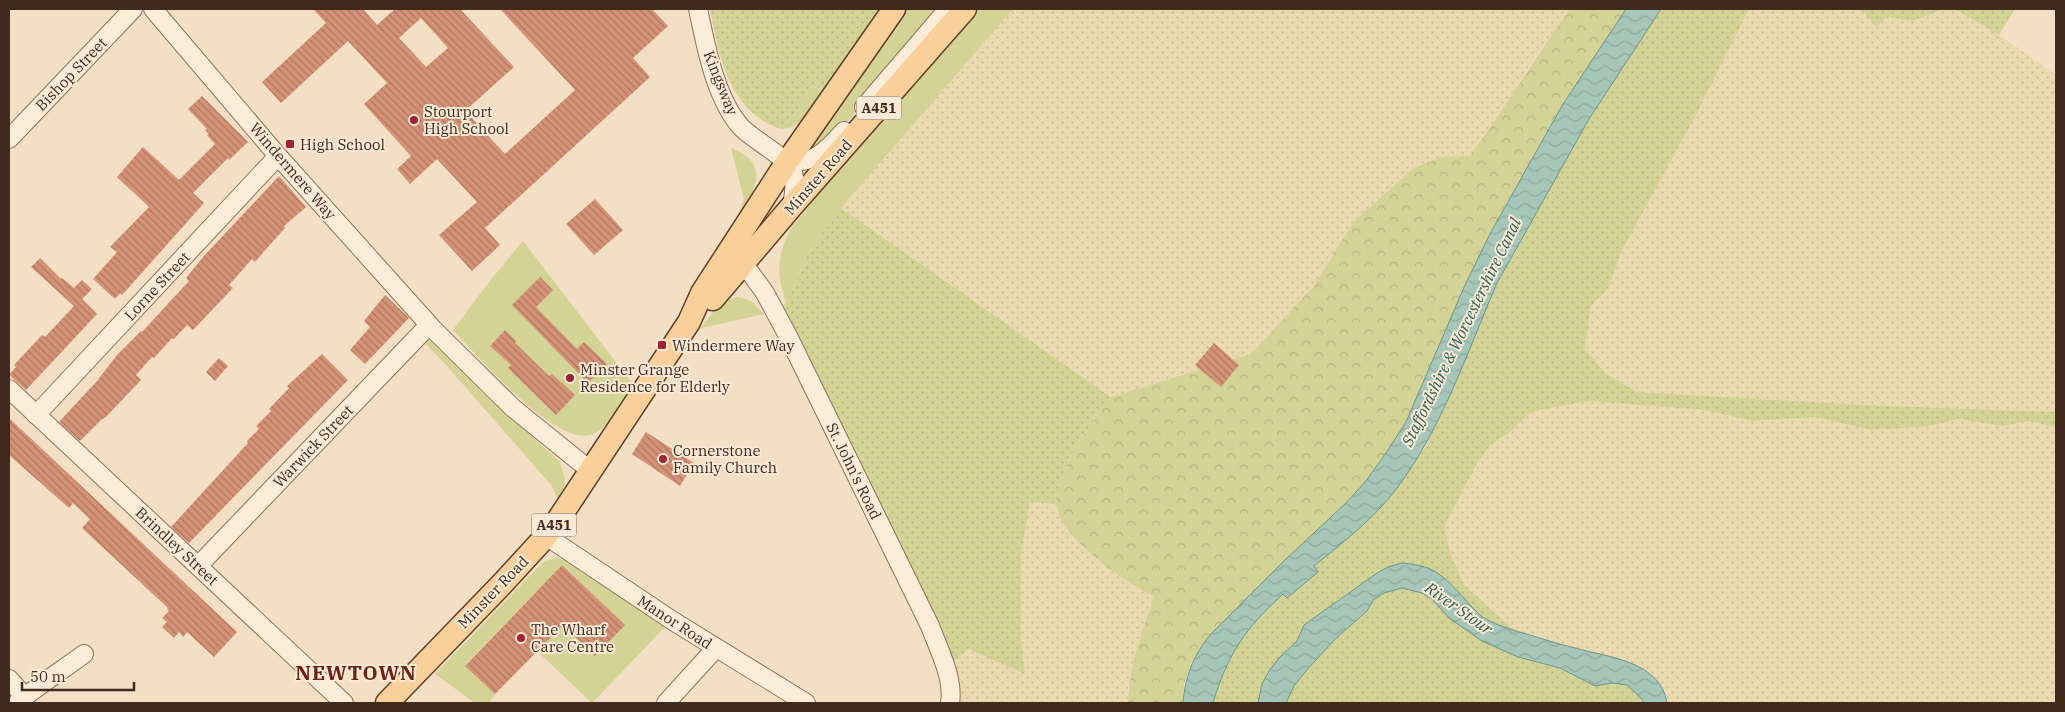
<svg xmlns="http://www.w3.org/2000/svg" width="2065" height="712" font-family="'IBM Plex Serif',serif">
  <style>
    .farmland { fill: url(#farmland-dots) }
    .grass { fill: url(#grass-dots) }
    .forest { fill: url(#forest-crowns) }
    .green { fill: #d3d396 }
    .water { fill: url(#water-waves); stroke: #6c9586 }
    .building { fill: url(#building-back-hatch); fill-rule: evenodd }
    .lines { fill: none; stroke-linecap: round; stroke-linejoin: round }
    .minor-casing { stroke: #906f58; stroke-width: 20 }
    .major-casing { stroke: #5e3e2c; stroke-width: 25 }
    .minor { stroke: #fcedd9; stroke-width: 18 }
    .major { stroke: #f9d099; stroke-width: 22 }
    .poi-dot { fill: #a62132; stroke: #f9ead5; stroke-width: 2 }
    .labels { text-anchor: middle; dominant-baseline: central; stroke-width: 4; stroke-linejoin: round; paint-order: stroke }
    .shield { fill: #f9ead5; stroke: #776454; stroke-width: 1 }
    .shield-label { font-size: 14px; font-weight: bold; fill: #3f2a1d }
    .street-label { font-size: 15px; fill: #3f2a1d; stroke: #f9ead5 }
    .poi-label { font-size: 15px; fill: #3f2a1d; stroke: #f9ead5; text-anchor: start }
    .water-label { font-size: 16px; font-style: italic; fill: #2b6056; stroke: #f9ead5 }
    .district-label { font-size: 20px; font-weight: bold; letter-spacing: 1px; fill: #702018; stroke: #f9ead5 }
  </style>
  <defs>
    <pattern id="farmland-dots" width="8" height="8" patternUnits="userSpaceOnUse" patternTransform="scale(1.25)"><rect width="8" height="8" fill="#eadab0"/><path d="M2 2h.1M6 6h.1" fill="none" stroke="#cabb97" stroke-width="1.8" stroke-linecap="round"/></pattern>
    <pattern id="grass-dots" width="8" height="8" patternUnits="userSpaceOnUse" patternTransform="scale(1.25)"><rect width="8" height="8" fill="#d3d396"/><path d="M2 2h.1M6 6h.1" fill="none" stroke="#b6b581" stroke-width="1.8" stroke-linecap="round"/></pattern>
    <pattern id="forest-crowns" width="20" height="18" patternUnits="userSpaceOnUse" patternTransform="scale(1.25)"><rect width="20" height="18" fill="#d3d396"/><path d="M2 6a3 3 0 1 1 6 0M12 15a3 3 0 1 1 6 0" fill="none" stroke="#b6b581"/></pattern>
    <pattern id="water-waves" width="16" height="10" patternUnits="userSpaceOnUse" patternTransform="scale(1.25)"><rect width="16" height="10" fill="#a6c6b9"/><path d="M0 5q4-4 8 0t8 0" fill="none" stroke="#90aa9f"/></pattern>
    <pattern id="building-back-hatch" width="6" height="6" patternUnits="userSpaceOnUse" patternTransform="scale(1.25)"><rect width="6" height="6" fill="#d59276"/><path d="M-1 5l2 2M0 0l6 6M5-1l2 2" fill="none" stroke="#ae7760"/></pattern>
  </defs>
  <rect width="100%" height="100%" fill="#f3dfc4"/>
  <!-- farmland -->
  <g class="farmland">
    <path d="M1013 9H1570L1533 60 1496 120 1470 157H1442L1415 167 1354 221 1313 287 1251 354 1111 397 841 208Z"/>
    <path d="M1749 9H1861L1876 27 1887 17 1913 21 1944 9H1955L1999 35 2056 75V412L1865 405 1638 392 1606 374 1585 349 1591 306 1609 287 1621 252 1695 117Z"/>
    <path d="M1588 401 1703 410 1753 421 1815 417 1871 430 1929 426 1958 419 2003 426 2027 421 2056 427V703H1667L1666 698 1614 657 1556 643 1514 630 1464 585 1449 550 1445 525 1474 469 1490 445 1508 434 1531 412Z"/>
    <path d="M1030 502 1055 504 1067 528 1092 553 1134 586 1154 597 1136 652 1128 688V703H950L946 668 967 649 1025 674 1021 639V554Z"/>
  </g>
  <!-- grass -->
  <g class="grass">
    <path d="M710 9H894L835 92 811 86C803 99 793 123 778 128 728 109 719 55 710 9Z"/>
    <path d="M1661 9H1749L1695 117 1621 252 1609 287 1591 306 1585 349 1606 374 1638 392 1865 405 2056 412V427L2027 421 2003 426 1958 419 1929 426 1871 430 1815 417 1753 421 1703 410 1588 401 1531 412 1508 434 1490 445 1474 469 1445 525 1449 550 1464 585 1514 630 1492 622 1479 614 1470 604 1417 565 1402 563 1388 567 1377 573 1304 625 1297 641 1279 658 1258 703H1213C1228 653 1245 629 1283 593L1287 598 1318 572 1313 567 1378 511 1426 446 1497 283 1589 119Z"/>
    <path d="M1861 9H1944L1913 21 1887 17 1876 27Z"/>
    <path d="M1955 9H2015L1999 35Z"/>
    <path d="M841 208 1111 397 1077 444 1063 474 1055 504 1030 502 1021 554V639L1025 674 968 649 946 668 774 309 786 303 811 248Z"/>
    <path d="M1402 588 1422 593 1432 599 1449 618 1482 641 1518 657 1560 668 1595 686 1612 683 1628 685 1642 699 1644 703H1286L1294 686 1305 672 1335 639 1367 611 1373 600 1384 593Z"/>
  </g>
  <!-- forest -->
  <path class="forest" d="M1570 9H1626L1563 104 1491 232 1465 285 1406 422 1388 450 1366 481 1346 503 1287 558 1210 635 1192 662 1184 684 1183 703H1128C1129 666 1142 632 1154 597 1123 580 1090 557 1067 529 1062 522 1059 512 1055 504L1063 474 1077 444 1111 397 1251 354 1313 287 1354 221 1415 167 1442 157 1470 156C1505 108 1535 57 1570 9Z"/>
  <!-- green -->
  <g class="green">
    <path d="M894 9H948L845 124 816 147 812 146V143Z"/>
    <path d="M965 9H1013L841 208 811 248 786 303C776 273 777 256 791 228L879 122Z"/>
    <path d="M811 86 822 90C812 107 801 133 778 128 793 123 803 99 811 86Z"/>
    <path d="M731 148C775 165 752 195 735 222L744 199Z"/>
    <path d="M523 241 632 383C622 399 611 426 593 434 558 450 476 354 453 330L489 282Z"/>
    <path d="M739 297 751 301 764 314 701 328C710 315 722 299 739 297Z"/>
    <path d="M431 338 496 403 560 462 565 479 563 490 558 499 552 486 446 365 425 343Z"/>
    <path d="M557 558 571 562 666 626 592 703 537 651 563 625 595 655 625 625 562 565 465 665 495 694 489 703H475L435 674 539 566 545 561Z"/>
  </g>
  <!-- water -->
  <g class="water">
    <path d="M1626 9H1661L1589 119 1497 283C1467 353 1442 428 1397 488 1374 519 1343 542 1314 566L1318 572 1287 598 1283 594C1245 629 1228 653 1213 703H1183C1185 677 1193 656 1210 635L1287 558 1346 503 1366 481 1388 450 1406 422 1465 285 1491 232 1563 104Z"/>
    <path d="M1402 563C1411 564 1420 565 1428 568 1448 576 1463 599 1479 614 1488 622 1502 626 1513 630 1534 636 1554 643 1575 648 1607 657 1661 661 1667 703H1644L1642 699 1627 685 1612 683 1595 686 1560 668 1518 657 1482 641 1449 618 1432 599 1422 593 1402 588 1384 593 1373 600 1367 611 1335 639 1305 672 1294 686 1286 703H1258L1262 684 1269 671 1279 658 1297 641 1304 625 1377 573 1388 567Z"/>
  </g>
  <!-- building -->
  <g class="building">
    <path d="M313 9H363L377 25 395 9H460L514 67 465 111 505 154 575 90 500 9H652L668 26 633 58 650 77 485 228 500 245 472 271 439 235 477 202 437 159 410 184 397 169 411 156 364 104 387 83 348 41 281 103 262 82 326 23ZM421 18 448 48 426 67 399 38Z"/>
    <path d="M202 96 248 142 229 160 228 158 193 193 204 203 122 295 120 293 115 299 93 279 117 252 110 247 149 207 117 177 143 147 179 180 215 144 207 135 209 134 205 130 207 129 188 109Z"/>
    <path d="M279 176 306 207 284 226 285 228 267 248 255 262 252 259 229 285 233 288 193 330 187 325 174 339 172 338 154 358 152 357 136 375 141 380 106 417 101 420 80 441 59 422 97 381 117 355 141 331 142 332 189 281 186 278 204 256Z"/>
    <path d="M595 199 623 230 594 255 566 224Z"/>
    <path d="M40 258 61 279 62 278 74 288 82 280 92 289 82 299 97 314 26 390 9 375 16 367 14 365 42 335 45 337 74 306 31 267Z"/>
    <path d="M540 277 553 290 536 307 577 349 584 342 607 364 588 383 512 305Z"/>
    <path d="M385 295 409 318 365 364 350 350 370 327 364 321Z"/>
    <path d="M505 330 516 341 515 343 549 376 552 374 575 395 556 415 508 368 511 365 490 346Z"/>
    <path d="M1214 343 1239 365 1221 387 1195 365Z"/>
    <path d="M322 354 348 380 189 543 171 527 248 443 247 441 259 429 256 426 271 411 269 409 289 388 287 386Z"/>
    <path d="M219 358 228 366 215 381 206 372Z"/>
    <path d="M9 418 237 632 214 657 187 632 183 637 179 632 174 638 162 627 167 622 162 618 169 611 167 609 168 608 82 528 90 519 73 503 69 508 9 455Z"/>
    <path d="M646 432 694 463 680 486 632 454Z"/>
    <path d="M562 565 625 625 595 656 563 625 495 694 465 666Z"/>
  </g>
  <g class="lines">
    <defs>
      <g id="minor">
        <path d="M153 9 278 156 433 329 513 408 591 471"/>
        <path d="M698 9C706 46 715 98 741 127 754 141 788 157 793 172 796 183 794 195 792 206"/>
        <path d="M864 107 948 9"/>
        <path d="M9 139 133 9"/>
        <path d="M787 162C816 163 826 151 844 131"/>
        <path d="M736 253 765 293 787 334 930 626C939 650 954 678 950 703"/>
        <path d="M9 389 344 703"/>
        <path d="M36 415 278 156"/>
        <path d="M546 536 673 621 806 703"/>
        <path d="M198 566 429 325"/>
        <path d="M9 679 25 697"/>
        <path d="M17 703C39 685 61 671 84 654"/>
        <path d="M666 703 716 648"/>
      </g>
      <g id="major">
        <path d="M713 299 792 206 965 9"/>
        <path d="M387 703 502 584 546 536 558 520 689 322 702 293 787 162 894 9"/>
      </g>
    </defs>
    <!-- minor casing -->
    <use href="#minor" class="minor-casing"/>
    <!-- major casing -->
    <use href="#major" class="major-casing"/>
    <!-- minor -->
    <use href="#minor" class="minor"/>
    <!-- major -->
    <use href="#major" class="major"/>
  </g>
  <!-- markers -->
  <g class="poi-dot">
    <circle cx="414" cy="120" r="5"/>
    <rect x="285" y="139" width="10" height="10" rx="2.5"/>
    <rect x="657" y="340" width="10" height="10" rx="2.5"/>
    <circle cx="570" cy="378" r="5"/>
    <circle cx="663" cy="459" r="5"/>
    <circle cx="521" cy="638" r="5"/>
  </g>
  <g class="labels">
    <!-- shield labels -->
    <g class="shield">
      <rect x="856.5" y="96.5" width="45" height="23" rx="4"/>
      <rect x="531.5" y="513.5" width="45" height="23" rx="4"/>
    </g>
    <g class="shield-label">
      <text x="879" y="108">A451</text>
      <text x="554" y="525">A451</text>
    </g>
    <!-- street labels -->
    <g class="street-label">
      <text transform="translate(71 74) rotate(-46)">Bishop Street</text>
      <text transform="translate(721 83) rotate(68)">Kingsway</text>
      <text transform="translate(293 171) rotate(49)">Windermere Way</text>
      <text transform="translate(818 177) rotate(-49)">Minster Road</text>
      <text transform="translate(157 286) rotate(-47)">Lorne Street</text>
      <text transform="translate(313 446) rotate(-46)">Warwick Street</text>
      <text transform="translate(854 471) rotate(64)">St. John's Road</text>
      <text transform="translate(177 546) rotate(43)">Brindley Street</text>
      <text transform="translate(493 592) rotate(-46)">Minster Road</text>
      <text transform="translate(675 622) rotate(33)">Manor Road</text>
    </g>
    <!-- poi labels -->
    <g class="poi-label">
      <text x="424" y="111">Stourport<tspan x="424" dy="17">High School</tspan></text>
      <text x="300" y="144">High School</text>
      <text x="672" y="345">Windermere Way</text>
      <text x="580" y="369">Minster Grange<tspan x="580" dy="17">Residence for Elderly</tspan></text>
      <text x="673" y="450">Cornerstone<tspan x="673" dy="17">Family Church</tspan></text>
      <text x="531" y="629">The Wharf<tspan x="531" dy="17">Care Centre</tspan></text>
    </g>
    <!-- water labels -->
    <g class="water-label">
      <text transform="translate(1461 332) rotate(-64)">Staffordshire &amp; Worcestershire Canal</text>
      <text transform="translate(1459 608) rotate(35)">River Stour</text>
    </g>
    <!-- district labels -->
    <g class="district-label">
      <text x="356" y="672">NEWTOWN</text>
    </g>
  </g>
  <!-- border -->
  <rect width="2065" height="712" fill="none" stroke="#3f2a1d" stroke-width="20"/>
  <!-- scale -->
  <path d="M22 682v8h112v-8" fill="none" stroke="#3f2a1d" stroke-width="2.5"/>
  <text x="30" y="682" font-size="15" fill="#3f2a1d" stroke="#f9ead5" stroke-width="4" paint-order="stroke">50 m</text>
</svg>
